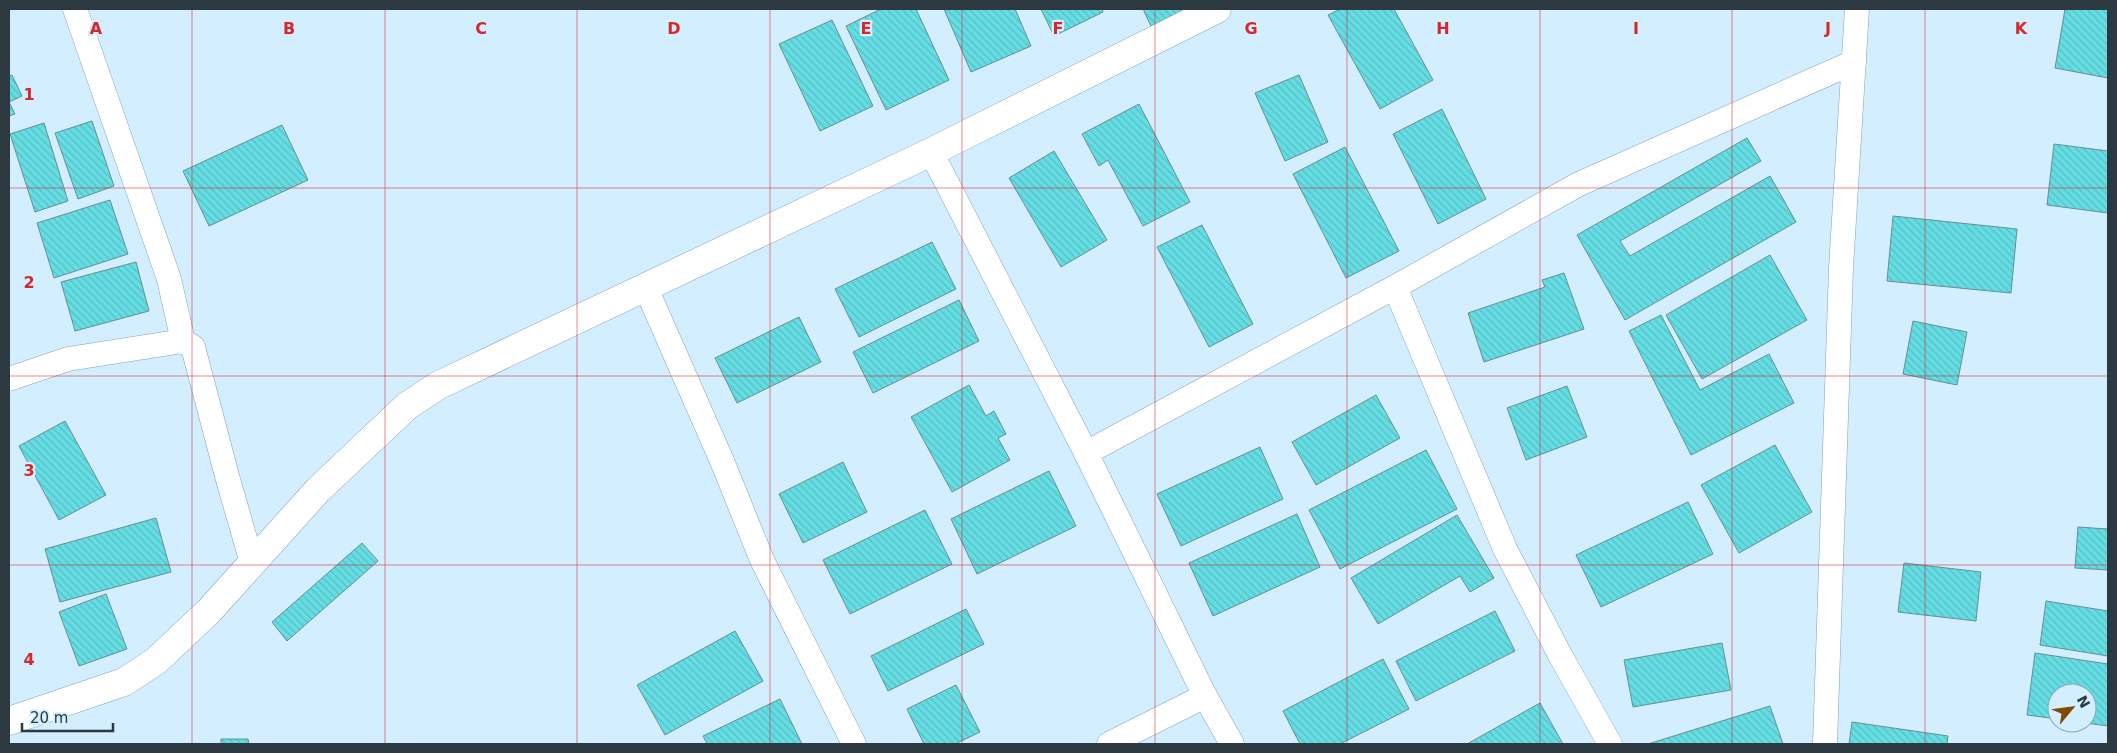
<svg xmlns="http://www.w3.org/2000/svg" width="2117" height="753" font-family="'DejaVu Sans',sans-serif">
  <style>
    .building { fill: url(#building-back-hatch); stroke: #668f91 }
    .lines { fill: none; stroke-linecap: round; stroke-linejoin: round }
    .minor-casing { stroke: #83a3b6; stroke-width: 25 }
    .tertiary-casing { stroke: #83a3b6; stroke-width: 29 }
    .minor { stroke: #fff; stroke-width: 24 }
    .tertiary { stroke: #fff; stroke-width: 28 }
    .grid { fill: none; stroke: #d62828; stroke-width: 1; stroke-opacity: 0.55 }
    .grid-label { font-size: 16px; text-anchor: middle; font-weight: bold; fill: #d62828; stroke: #d3efff; stroke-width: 4.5; stroke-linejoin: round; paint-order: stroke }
  </style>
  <defs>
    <pattern id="building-back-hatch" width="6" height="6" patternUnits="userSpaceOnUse" patternTransform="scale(1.25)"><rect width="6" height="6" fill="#64dde3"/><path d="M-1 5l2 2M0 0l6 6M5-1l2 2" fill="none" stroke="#57bec4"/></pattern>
  </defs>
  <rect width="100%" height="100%" fill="#d3efff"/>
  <!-- building -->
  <g class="building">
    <path d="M881 9H916L949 80 886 110 846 26Z"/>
    <path d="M944 9H1015L1031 46 971 72Z"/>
    <path d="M1041 9H1102L1103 12 1054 36Z"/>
    <path d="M1143 9H1187L1151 26Z"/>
    <path d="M1340 9H1394L1433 80 1380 109 1328 15Z"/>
    <path d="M2065 9H2108V78L2055 68Z"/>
    <path d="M832 20 873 106 820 131 779 44Z"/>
    <path d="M12 75 22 96 9 102 15 114 9 116V76Z"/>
    <path d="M1299 75 1328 142 1285 161 1255 93Z"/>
    <path d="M1139 104 1190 202 1143 226 1108 160 1099 166 1082 134Z"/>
    <path d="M1442 109 1486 199 1438 224 1393 134Z"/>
    <path d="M92 121 114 186 78 199 55 133Z"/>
    <path d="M44 123 68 201 35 212 10 134Z"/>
    <path d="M282 125 308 180 209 226 183 171Z"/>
    <path d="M1747 138 1761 161 1620 241 1630 256 1770 176 1796 222 1625 320 1577 235Z"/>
    <path d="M2054 144 2108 151V213L2047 205Z"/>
    <path d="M1345 147 1399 251 1346 278 1293 174Z"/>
    <path d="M1054 151 1107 240 1061 267 1009 178Z"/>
    <path d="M110 200 128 254 54 278 37 223Z"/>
    <path d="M1893 216 2017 229 2011 293 1887 281Z"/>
    <path d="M1202 225 1253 324 1209 347 1157 247Z"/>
    <path d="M932 242 956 289 859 337 835 289Z"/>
    <path d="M1770 255 1807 320 1702 379 1666 315Z"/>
    <path d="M136 262 149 311 75 331 61 282Z"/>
    <path d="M1564 273 1584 329 1484 362 1468 313 1545 287 1542 280Z"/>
    <path d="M959 300 979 341 873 393 853 352Z"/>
    <path d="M1661 315 1700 390 1769 354 1794 403 1691 455 1629 331Z"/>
    <path d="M799 317 821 362 737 403 715 358Z"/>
    <path d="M1913 321 1967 332 1957 385 1903 374Z"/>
    <path d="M969 385 986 416 994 411 1006 434 998 438 1010 460 952 492 911 417Z"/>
    <path d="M1567 386 1587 437 1526 460 1507 408Z"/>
    <path d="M1376 395 1400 438 1316 485 1292 442Z"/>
    <path d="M65 421 106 495 59 520 19 446Z"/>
    <path d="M1775 445 1812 512 1739 553 1701 485Z"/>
    <path d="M1260 447 1283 499 1181 546 1157 494Z"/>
    <path d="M1426 450 1457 509 1340 569 1309 510Z"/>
    <path d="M843 462 867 512 803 543 779 494Z"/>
    <path d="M1049 471 1076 526 977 574 951 519Z"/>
    <path d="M1688 502 1713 554 1601 607 1576 555Z"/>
    <path d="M925 510 952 564 850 614 823 560Z"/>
    <path d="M1297 514 1320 567 1213 616 1189 563Z"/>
    <path d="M1457 515 1494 578 1470 592 1460 576 1378 624 1351 578Z"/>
    <path d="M156 518 171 572 60 602 45 549Z"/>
    <path d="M2078 527 2108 529V570L2075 568Z"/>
    <path d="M362 543 378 561 287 641 272 622Z"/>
    <path d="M1904 563 1981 572 1976 621 1898 612Z"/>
    <path d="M106 594 127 649 79 666 59 612Z"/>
    <path d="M2046 601 2108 611V656L2040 645Z"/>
    <path d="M966 609 984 644 888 691 871 656Z"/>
    <path d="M1495 611 1515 651 1416 701 1396 661Z"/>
    <path d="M735 631 763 681 665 735 637 685Z"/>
    <path d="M1722 643 1731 690 1633 707 1624 660Z"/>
    <path d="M2035 653 2108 664V726L2085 723H2087V693H2057V719L2027 715Z"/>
    <path d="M1383 659 1409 709 1340 744H1300L1283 711Z"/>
    <path d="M956 685 980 732 955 744H924L907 709Z"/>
    <path d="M780 699 802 744H707L703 736Z"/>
    <path d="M1540 703 1563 744H1467Z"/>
    <path d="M1770 706 1783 744H1648Z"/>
    <path d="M1852 722 1948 736 1947 744H1849Z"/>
    <path d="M221 739H248L249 744H221Z"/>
  </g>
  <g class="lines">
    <defs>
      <g id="minor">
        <path d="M75 9 169 279 183 341 193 347 227 476 252 563"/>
        <path d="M931 152 1086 453 1205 696 1232 744"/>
        <path d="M1395 287 1505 549 1560 655 1610 744"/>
        <path d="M646 288 722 461 762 560 854 744"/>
        <path d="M9 379 68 359 183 341"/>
        <path d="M1086 453 1395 287 1579 184 1854 62"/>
        <path d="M1109 744 1205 696"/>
        <path d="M1825 744 1841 268 1857 9"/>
      </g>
      <path id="tertiary" d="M9 721 124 682 156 661 209 611 318 490 407 406 439 385 931 152 1217 9"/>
    </defs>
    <!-- minor casing -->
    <use href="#minor" class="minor-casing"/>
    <!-- tertiary casing -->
    <use href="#tertiary" class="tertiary-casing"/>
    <!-- minor -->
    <use href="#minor" class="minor"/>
    <!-- tertiary -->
    <use href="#tertiary" class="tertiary"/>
  </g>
  <!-- grid -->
  <path class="grid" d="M192 9V744M385 9V744M577 9V744M770 9V744M962 9V744M1155 9V744M1347 9V744M1540 9V744M1732 9V744M1925 9V744M9 188H2108M9 376H2108M9 565H2108"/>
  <g class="grid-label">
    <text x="96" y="34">A</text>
    <text x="289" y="34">B</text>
    <text x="481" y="34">C</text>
    <text x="674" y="34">D</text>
    <text x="866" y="34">E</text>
    <text x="1058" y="34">F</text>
    <text x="1251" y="34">G</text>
    <text x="1443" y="34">H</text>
    <text x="1636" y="34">I</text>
    <text x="1828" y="34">J</text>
    <text x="2021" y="34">K</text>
    <text x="29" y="100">1</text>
    <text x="29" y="288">2</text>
    <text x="29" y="476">3</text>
    <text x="29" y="665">4</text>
  </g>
  <!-- border -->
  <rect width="2117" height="753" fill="none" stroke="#2c3941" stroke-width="20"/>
  <!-- north arrow -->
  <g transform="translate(2072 708) rotate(61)"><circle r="24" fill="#d3efff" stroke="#90a6b3"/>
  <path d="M0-4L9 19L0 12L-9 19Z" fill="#834900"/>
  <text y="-8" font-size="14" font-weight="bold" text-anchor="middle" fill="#2c3941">N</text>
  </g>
  <!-- scale -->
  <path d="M22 723v8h91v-8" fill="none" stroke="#2c3941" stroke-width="2.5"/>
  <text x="30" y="723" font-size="15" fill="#2c3941" stroke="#d3efff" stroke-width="4" paint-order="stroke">20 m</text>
</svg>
